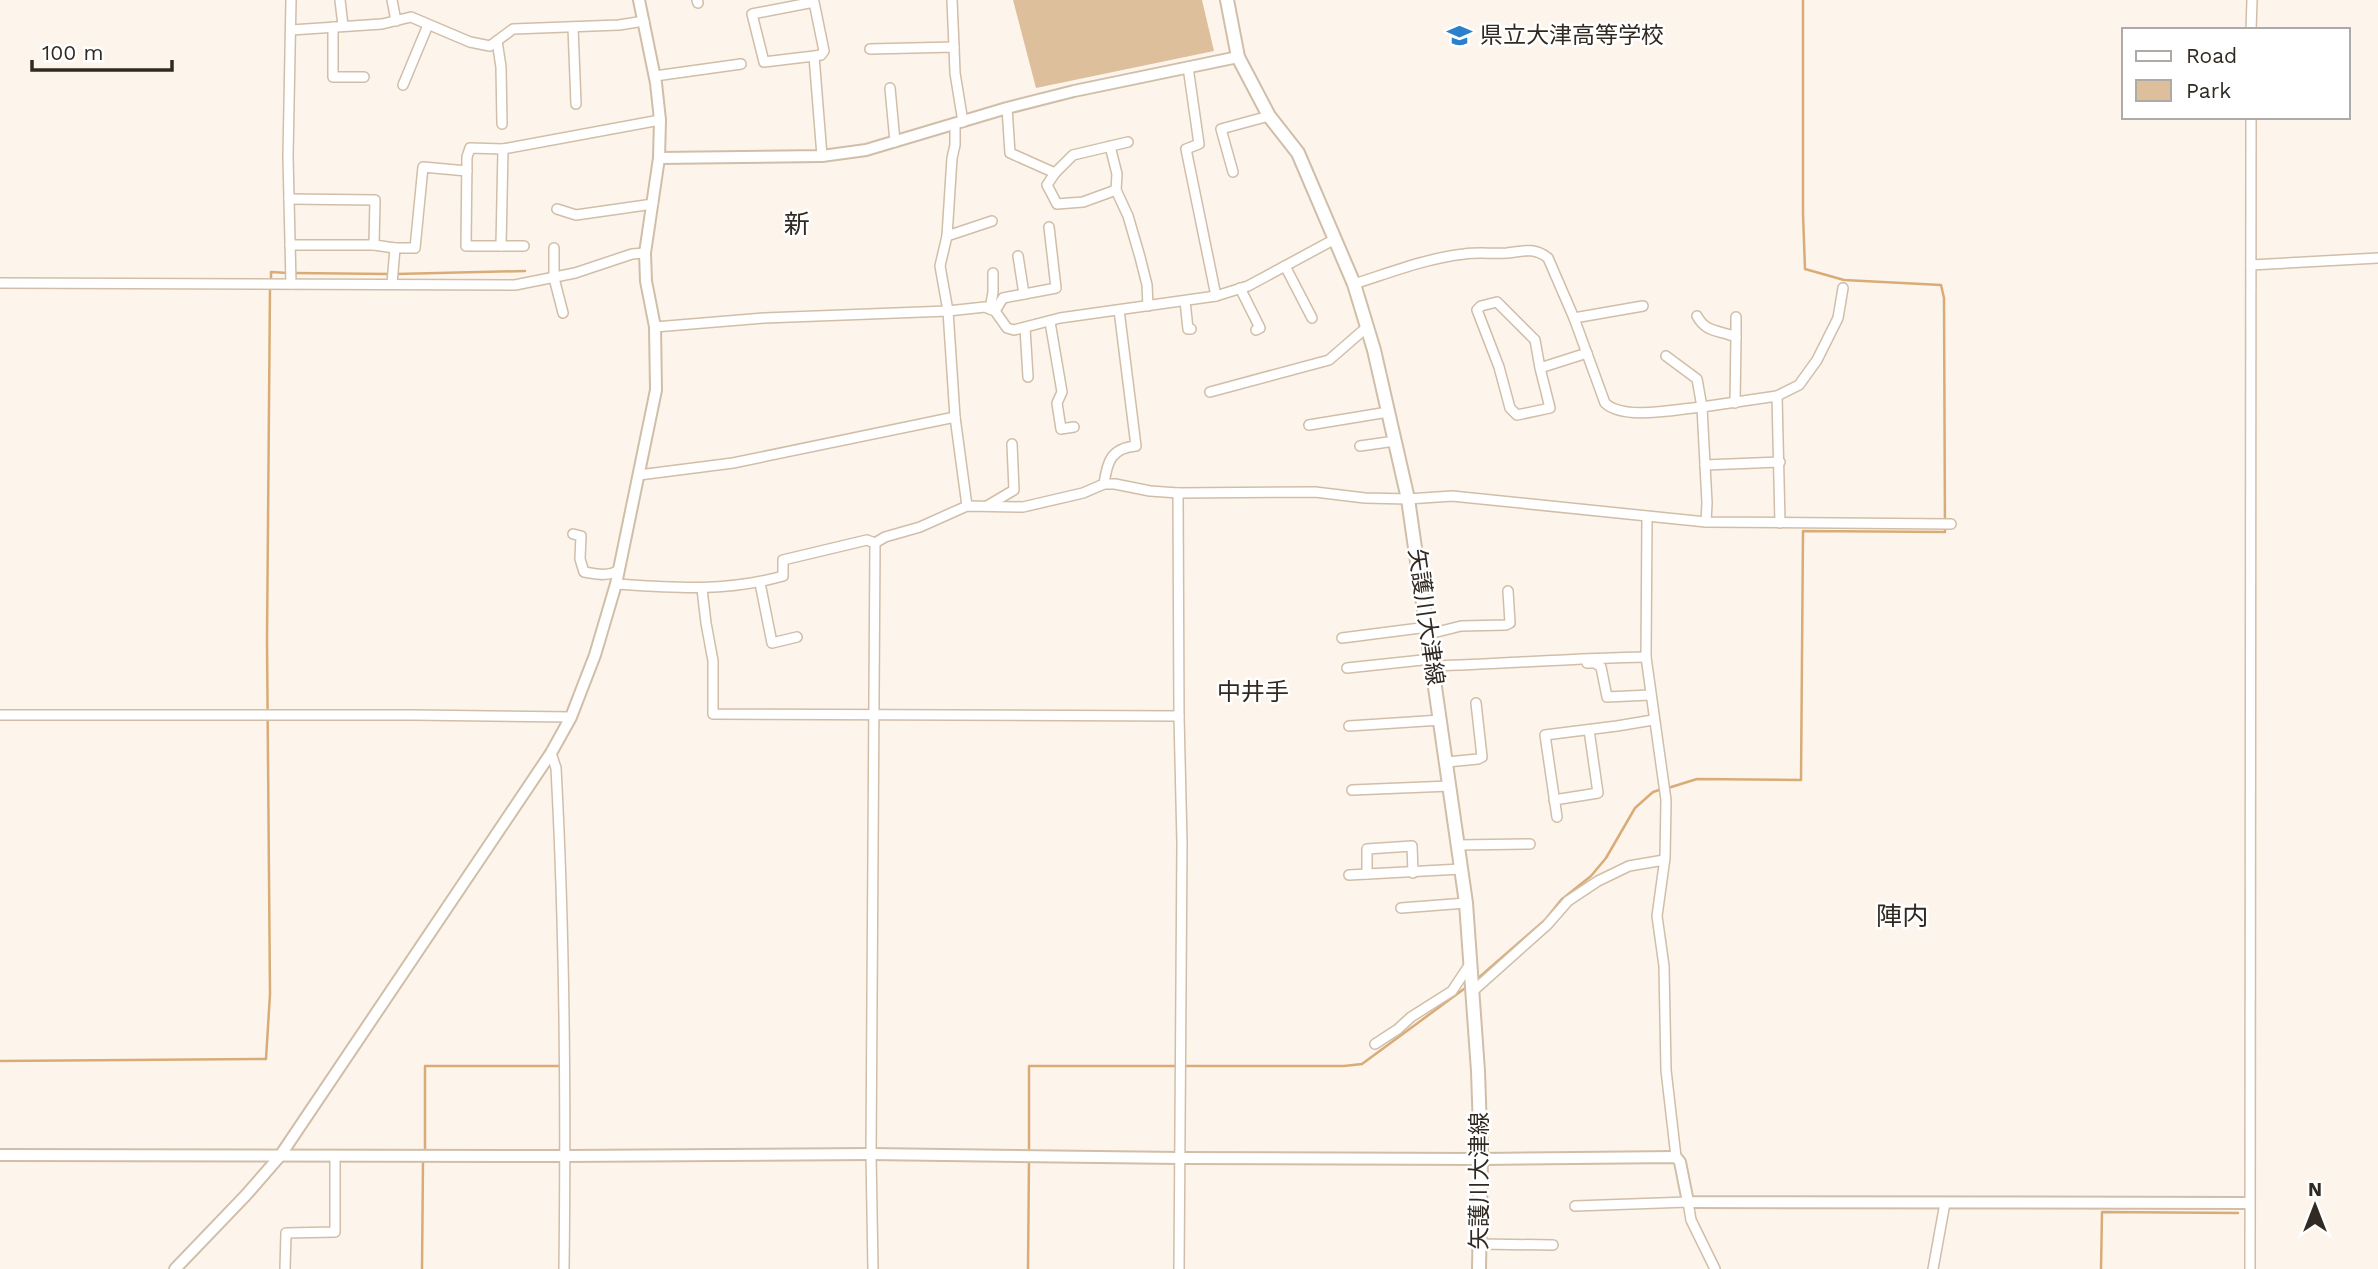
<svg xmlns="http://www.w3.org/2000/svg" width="2378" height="1269" font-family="'Work Sans','Noto Sans JP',sans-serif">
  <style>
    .green { fill: #debf9c }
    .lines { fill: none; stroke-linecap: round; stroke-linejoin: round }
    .stream { stroke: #d9ac77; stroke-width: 2.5 }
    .minor-casing { stroke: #d1bea8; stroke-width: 12 }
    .tertiary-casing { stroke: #d1bea8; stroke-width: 14 }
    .secondary-casing { stroke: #d1bea8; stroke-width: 16 }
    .minor { stroke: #fff; stroke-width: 9 }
    .tertiary { stroke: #fff; stroke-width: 10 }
    .secondary { stroke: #fff; stroke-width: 12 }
    .labels { text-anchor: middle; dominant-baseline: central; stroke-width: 5; stroke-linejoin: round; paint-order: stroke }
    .poi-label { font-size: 23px; fill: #312a22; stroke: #fff; text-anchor: start }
    .street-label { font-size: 23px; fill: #312a22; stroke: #fff }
    .neighbourhood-label { font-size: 24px; fill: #312a22; stroke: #fff }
    .quarter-label { font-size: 26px; fill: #312a22; stroke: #fff }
  </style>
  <rect width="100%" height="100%" fill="#fdf5ec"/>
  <!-- green -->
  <path class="green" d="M1013 0H1202L1214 51 1036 88Z"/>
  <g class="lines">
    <!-- stream -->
    <g class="stream">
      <path d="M294 273 389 274"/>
      <path d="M396 274 525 271"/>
      <path d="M271 280V272L288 273"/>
      <path d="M1668 788 1697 779 1801 780 1803 531 1945 532 1944 298 1941 285 1844 280 1805 269 1803 214V0"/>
      <path d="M1476 980 1545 920 1561 900 1591 876 1606 858 1635 808 1653 792 1662 789"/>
      <path d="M0 1061 266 1059 270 994 267 641 270 287"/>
      <path d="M425 1151V1066H559"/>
      <path d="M1029 1152V1066H1344L1362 1064 1468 986"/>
      <path d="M422 1269 423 1161"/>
      <path d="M1028 1269 1029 1159"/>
      <path d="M2101 1269 2102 1212 2238 1213"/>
    </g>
    <defs>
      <g id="minor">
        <path d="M340 0 343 26"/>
        <path d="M392 0 396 21"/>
        <path d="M697 0 698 3"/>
        <path d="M952 0 954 47"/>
        <path d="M333 27V77H364"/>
        <path d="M573 27 576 104"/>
        <path d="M291 30 382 24 411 17 470 42 490 46 513 29 619 25 644 21"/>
        <path d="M2251 30 2252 0"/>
        <path d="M497 41 501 67 502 124"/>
        <path d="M870 49 954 47 955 73 963 122"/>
        <path d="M814 56 764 62 752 14 814 2 824 51 821 55 814 56 822 156"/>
        <path d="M1188 67 1199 144 1186 149 1216 296"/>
        <path d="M655 76 741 64"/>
        <path d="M403 85 428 25"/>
        <path d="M890 88 895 142"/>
        <path d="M1007 108 1010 153 1055 173 1047 185 1057 204 1083 202 1116 190"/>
        <path d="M955 125V145L952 158 947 236 940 266 948 311 955 417 967 506"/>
        <path d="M1110 146 1117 174 1116 190 1128 216 1140 257 1147 285 1148 306"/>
        <path d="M1233 172 1221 129 1269 116"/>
        <path d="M1055 173 1073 155 1128 142"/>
        <path d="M289 199 375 200 374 245H290"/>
        <path d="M557 209 576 215 653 204"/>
        <path d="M947 236 992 221"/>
        <path d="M374 245 395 248"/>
        <path d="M501 246 503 149"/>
        <path d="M524 246H466L467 157 470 148 503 149 660 120"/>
        <path d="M554 248V278L563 313"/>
        <path d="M1018 256 1024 294"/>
        <path d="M2251 265 2378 258"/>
        <path d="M1285 266 1312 318"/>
        <path d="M0 283 515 285 575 273 632 254 645 253"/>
        <path d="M291 284 288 156 291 0"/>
        <path d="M392 284 395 248H415L423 167 467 171"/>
        <path d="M1354 284C1389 273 1427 258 1464 254 1478 252 1493 254 1507 253 1524 251 1534 247 1548 258L1574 318 1605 403C1624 421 1677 409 1702 407L1707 503 1706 522"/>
        <path d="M1240 288 1260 328 1256 330"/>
        <path d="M1185 301 1188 329H1191"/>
        <path d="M990 309 993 292V273"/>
        <path d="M995 311 1003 298 1056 288 1049 227"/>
        <path d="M1697 316C1706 333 1719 330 1736 337L1735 403"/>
        <path d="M1574 318 1643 306"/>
        <path d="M1050 322 1062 392 1057 403 1061 429 1074 427"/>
        <path d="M655 327 764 318 948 311 985 307 995 311 1007 328 1014 330 1060 318 1216 296 1248 286 1335 239"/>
        <path d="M1025 328 1028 377"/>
        <path d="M1736 337V317"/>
        <path d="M1666 356 1697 379 1702 407 1777 396 1780 523"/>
        <path d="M1540 368 1535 340 1497 302 1481 306 1477 310 1499 367 1510 408 1517 415 1550 408 1540 368 1587 353"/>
        <path d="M1210 392 1329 360 1367 327"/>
        <path d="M1777 396 1799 385 1817 360 1838 318 1843 288"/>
        <path d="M1309 425 1388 412"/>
        <path d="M1360 446 1395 441"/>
        <path d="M1705 465 1780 462"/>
        <path d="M639 475 733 463 955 417"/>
        <path d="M1104 484C1107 462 1111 448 1136 446L1119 310"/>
        <path d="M1178 493 1179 716 1182 843 1179 1269"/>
        <path d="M987 506 1014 490 1012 444"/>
        <path d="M1647 518 1646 657 1666 800 1665 858 1657 916 1664 966 1666 1070 1676 1157"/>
        <path d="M573 534 581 536 580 559 584 572C597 574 608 577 619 570"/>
        <path d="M760 583 772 643 797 637"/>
        <path d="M616 584C675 588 726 592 783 576V560L867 540 875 543 885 537 920 527 967 506 1023 507 1083 493 1104 484H1115L1150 491 1178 493 1315 492 1365 498 1408 499 1452 496 1706 522 1951 524"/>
        <path d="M702 589 706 623 713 661V714L1179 716"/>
        <path d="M1429 634 1461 626 1506 625 1510 623 1508 591"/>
        <path d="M1342 638 1428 627"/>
        <path d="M1587 663H1595L1601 667 1607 697 1650 695"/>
        <path d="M1433 666C1504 664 1575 658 1646 657"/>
        <path d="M1347 668 1432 659"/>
        <path d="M0 715H413L571 717"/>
        <path d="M1349 726 1441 720"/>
        <path d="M551 753 556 768C565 935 566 1102 564 1269"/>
        <path d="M1447 762 1478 759 1482 757 1476 703"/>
        <path d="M1352 790 1450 786"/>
        <path d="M1554 800 1598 793 1589 730"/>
        <path d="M1557 817 1545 735 1617 726 1653 720"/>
        <path d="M1458 845 1530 844"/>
        <path d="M1367 874V849L1412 846 1413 873"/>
        <path d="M1349 875 1461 869"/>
        <path d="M1401 908 1466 903"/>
        <path d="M1472 992 1547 925 1568 901 1598 881 1629 866 1664 860"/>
        <path d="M1375 1044 1398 1029 1411 1017 1452 991 1470 964"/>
        <path d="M1575 1206 1688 1202 1691 1220 1715 1269"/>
        <path d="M1480 1244 1553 1245"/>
        <path d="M285 1269 286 1233 335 1232V1156"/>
        <path d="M873 1269 871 1154 875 543"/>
        <path d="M1933 1269 1945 1203"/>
        <path d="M2250 1269 2251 117"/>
      </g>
      <g id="tertiary">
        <path d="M659 158 822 156 866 150 1007 108 1074 91 1238 57"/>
        <path d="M0 1155 565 1156 871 1154 1179 1158 1481 1159 1676 1157 1680 1162 1688 1202 2249 1203"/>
        <path d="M175 1269 246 1195 280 1156 551 753 571 717 595 655 616 584 656 390 655 327 646 281 645 253 659 158 660 120 656 83 639 0"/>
      </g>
      <path id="secondary" d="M1227 0 1238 57 1269 116 1298 153 1354 284 1374 350 1408 499 1466 903 1478 1071 1481 1159 1479 1269"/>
    </defs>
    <!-- minor casing -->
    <use href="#minor" class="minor-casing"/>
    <!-- tertiary casing -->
    <use href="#tertiary" class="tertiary-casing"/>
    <!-- secondary casing -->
    <use href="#secondary" class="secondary-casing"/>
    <!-- minor -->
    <use href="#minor" class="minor"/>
    <!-- tertiary -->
    <use href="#tertiary" class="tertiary"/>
    <!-- secondary -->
    <use href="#secondary" class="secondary"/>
  </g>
  <!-- icons -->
  <defs>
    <symbol id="school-bare" viewBox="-9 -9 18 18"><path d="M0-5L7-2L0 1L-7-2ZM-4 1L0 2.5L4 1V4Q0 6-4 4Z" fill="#2b80ce" stroke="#fff" stroke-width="2.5" paint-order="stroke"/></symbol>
  </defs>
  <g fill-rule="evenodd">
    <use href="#school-bare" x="1442" y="18" width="35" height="35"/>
  </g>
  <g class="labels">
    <!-- poi labels -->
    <g class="poi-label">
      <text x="1480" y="35">県立大津高等学校</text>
    </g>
    <!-- street labels -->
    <g class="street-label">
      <text transform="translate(1426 617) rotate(82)">矢護川大津線</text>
      <text transform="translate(1479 1181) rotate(-90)">矢護川大津線</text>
    </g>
    <!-- neighbourhood labels -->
    <g class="neighbourhood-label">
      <text x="1253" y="692">中井手</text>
    </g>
    <!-- quarter labels -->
    <g class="quarter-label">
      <text x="797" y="224">新</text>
      <text x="1902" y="916">陣内</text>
    </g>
  </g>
  <!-- legend -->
  <rect x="2122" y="28" width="228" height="91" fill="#ffffff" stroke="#adaaa7" stroke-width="2"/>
  <rect x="2136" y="51" width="35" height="10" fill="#ffffff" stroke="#adaaa7" stroke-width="2"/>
  <text x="2186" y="63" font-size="21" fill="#312a22">Road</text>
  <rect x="2136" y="80" width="35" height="21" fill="#debf9c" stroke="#adaaa7" stroke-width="2"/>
  <text x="2186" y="98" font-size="21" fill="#312a22">Park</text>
  <!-- north arrow -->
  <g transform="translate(2315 1206)" stroke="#ffffff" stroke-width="5" paint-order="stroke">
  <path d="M0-5L12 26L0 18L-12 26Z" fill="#312a22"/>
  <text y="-10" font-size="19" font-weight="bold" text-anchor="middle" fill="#312a22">N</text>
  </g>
  <!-- scale -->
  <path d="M32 60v10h140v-10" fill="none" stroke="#312a22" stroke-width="3.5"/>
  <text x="42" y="60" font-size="21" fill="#312a22" stroke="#ffffff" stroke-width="5" paint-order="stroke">100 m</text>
</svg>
